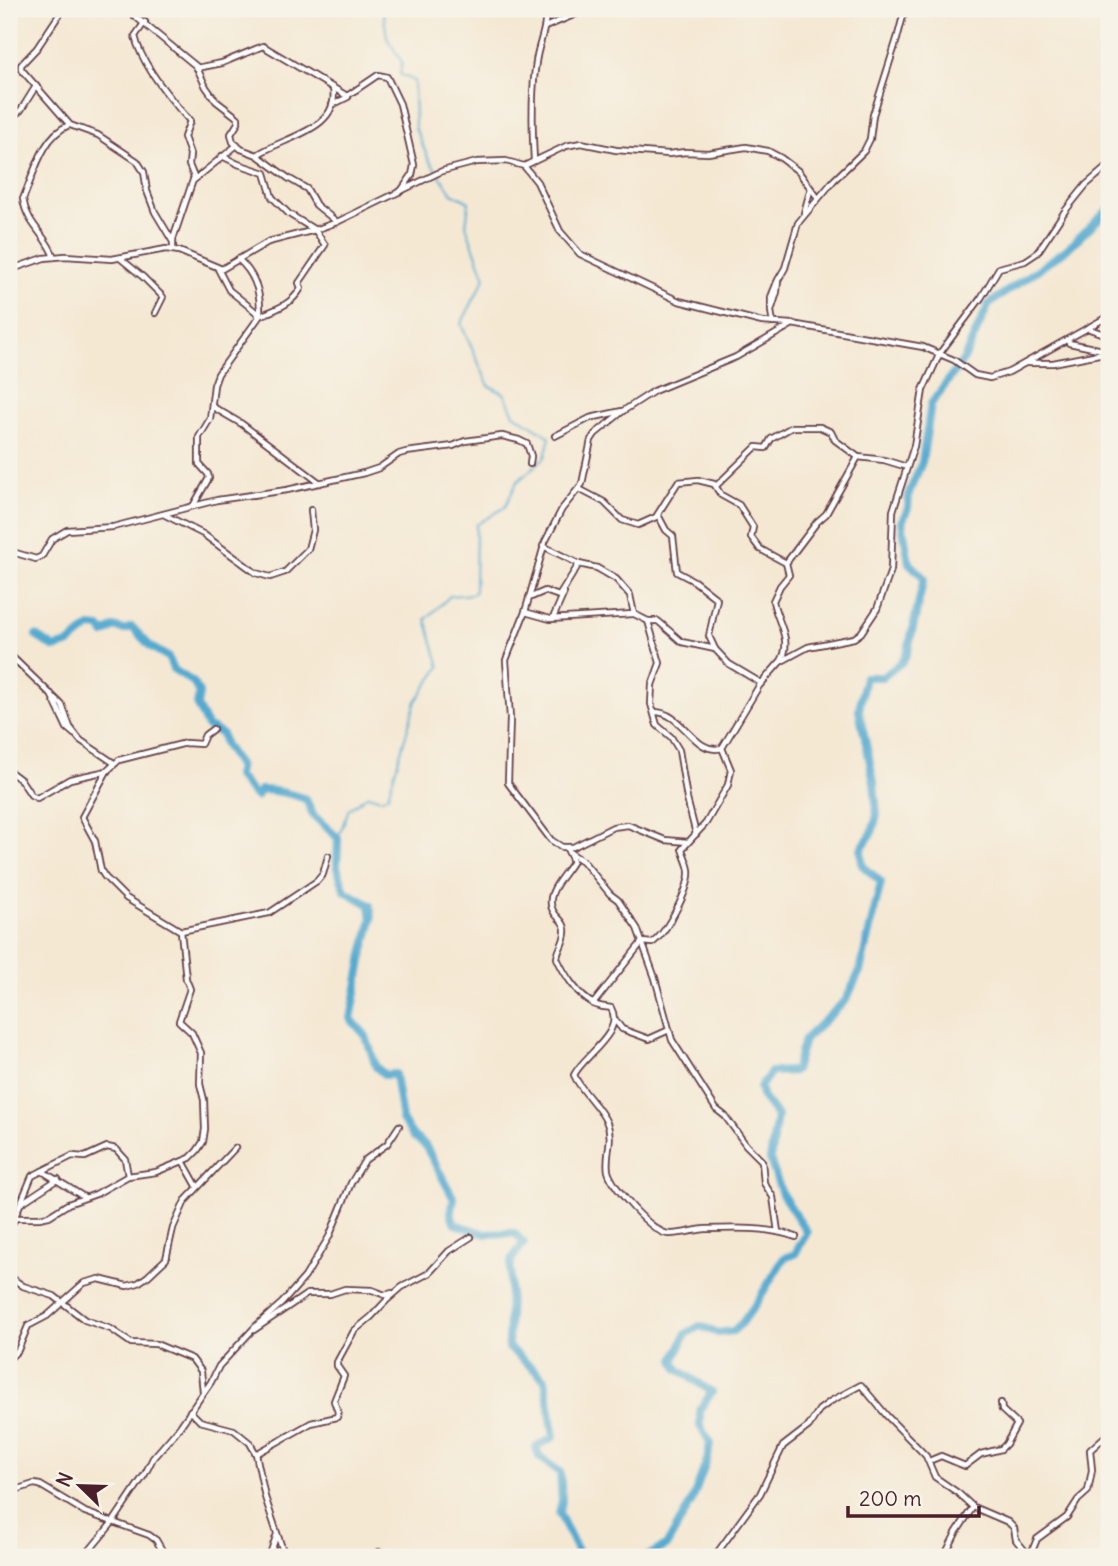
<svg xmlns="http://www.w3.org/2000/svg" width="1118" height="1566" font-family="Delius,sans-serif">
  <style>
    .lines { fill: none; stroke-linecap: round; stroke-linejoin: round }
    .stream { stroke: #54aad0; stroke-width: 2 }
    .river { stroke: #54aad0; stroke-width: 8 }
    .minor-casing { stroke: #643d44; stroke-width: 8 }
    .minor { stroke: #fff; stroke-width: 4.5 }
  </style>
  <rect width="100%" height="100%" fill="#f7f3e8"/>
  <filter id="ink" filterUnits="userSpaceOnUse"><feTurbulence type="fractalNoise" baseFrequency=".0143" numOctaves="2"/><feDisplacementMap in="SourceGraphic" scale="14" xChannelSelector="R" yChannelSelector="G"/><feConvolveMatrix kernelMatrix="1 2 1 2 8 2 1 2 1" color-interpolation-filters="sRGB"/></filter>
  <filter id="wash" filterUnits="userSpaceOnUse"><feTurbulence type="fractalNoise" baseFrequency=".00686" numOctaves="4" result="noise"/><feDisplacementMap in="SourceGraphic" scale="28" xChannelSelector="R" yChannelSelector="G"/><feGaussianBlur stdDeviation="1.57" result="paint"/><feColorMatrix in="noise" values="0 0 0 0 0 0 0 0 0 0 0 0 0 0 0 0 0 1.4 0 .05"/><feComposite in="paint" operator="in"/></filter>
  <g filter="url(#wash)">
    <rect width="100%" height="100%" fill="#f4e8d3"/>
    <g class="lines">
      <!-- stream -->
      <path class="stream" d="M338 838 349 809 368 795 381 799 388 795 416 701 440 667 426 619 450 596 472 594 475 591 476 525 505 507 517 482 545 457 550 437 514 414 504 393 489 386 461 324 485 278 466 226 469 202 452 193 429 160 415 128 414 81 400 74 402 62 387 38 383 9"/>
      <!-- river -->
      <g class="river">
        <path d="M36 636 55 648 70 643 90 627 100 628 104 634 114 627 124 630 132 627 151 647 168 657 173 669 193 682 199 693 197 706 207 726 222 734 225 745 239 767 237 776 256 797 260 790C275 790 292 794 306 799L313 815 338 838 337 867 345 891 370 905 372 919 364 950 351 1019 366 1036 376 1067 385 1075 395 1074 402 1120 414 1137 425 1145 454 1199 451 1213 455 1224 485 1234 514 1233 524 1243 511 1260 508 1347 545 1379 554 1437 536 1447 539 1457 560 1472 562 1501 559 1513 580 1557"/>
        <path d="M646 1557 667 1545 692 1501 708 1457 710 1442 700 1426V1409L712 1392 678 1369 674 1360 686 1334 700 1326 718 1333 733 1331 742 1323 757 1302 784 1258 795 1254 807 1232 782 1194 770 1160 777 1116 763 1098 760 1087 771 1072 795 1071 804 1040 846 1000 860 971 881 882 862 865 861 849 872 833 877 815 874 782 859 710 865 677H883L903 661 908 650 924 578 909 563 902 522 908 508 909 493 922 462 931 404 964 359 989 304 1067 249 1109 209"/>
      </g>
    </g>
  </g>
  <g filter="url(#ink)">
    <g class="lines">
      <defs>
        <g id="minor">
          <path d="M63 9 37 48 21 65V69L70 125 98 135 137 161 144 172 147 191 155 212 173 242"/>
          <path d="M126 9 196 66 206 87 216 101 238 118V123L231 134 233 142 241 149 257 155 288 178 307 189 316 205 337 222"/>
          <path d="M145 22 135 36C141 64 171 100 190 121L184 137 190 154 189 165 194 177 173 239V249"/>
          <path d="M545 27 588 9"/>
          <path d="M197 68 222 63 263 46 347 96 378 75 387 77 400 104 414 165 412 175 401 191"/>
          <path d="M332 105 348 97"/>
          <path d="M9 119 21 110 36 86"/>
          <path d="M257 155C283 137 341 130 333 88"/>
          <path d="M222 156 238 164 265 173 272 197 289 214 315 230 325 245 299 283 301 288C292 304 277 309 262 315L257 312"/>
          <path d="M534 160C532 127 531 95 536 62 538 44 548 27 545 9"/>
          <path d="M524 166 566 146 581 143 616 150 669 154 685 152 708 153 746 147 768 151 781 158 798 171 818 198"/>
          <path d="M194 180 237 145"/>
          <path d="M804 213 810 191"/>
          <path d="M54 257C46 234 27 225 23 199 34 174 42 136 69 125"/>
          <path d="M120 258 143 277 163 297 155 313"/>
          <path d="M238 259C254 273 261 291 260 314"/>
          <path d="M9 270 44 258 65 256 112 259 166 249 179 251 222 269 268 242 315 230 337 222 442 171 477 162 506 161 524 166 537 182 560 231 580 254 679 301 762 322 792 324 923 347 954 360 975 375 990 378 1009 372 1109 316"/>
          <path d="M771 310V297L777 282"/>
          <path d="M773 323 771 311 777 292 778 280 785 268 798 223 834 180 864 151 870 139 873 115 897 39 903 16 901 9"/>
          <path d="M1087 328 1109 336"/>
          <path d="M1068 340 1069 343 1108 351"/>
          <path d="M1026 363H1053L1109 352"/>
          <path d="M213 407 242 424 320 483"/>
          <path d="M555 436 590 418 622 411"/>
          <path d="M716 486 756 447 766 448 771 439 792 427H820L831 432 835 440 858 457 884 460 907 467"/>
          <path d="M579 489 604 502 622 520 638 525 656 517 678 482 698 480 714 484 721 495 739 505 753 527 751 537 760 549 786 563"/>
          <path d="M193 506 209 478 208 474 199 464V437L210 419 214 385 218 374 259 317 256 312 229 290 218 269"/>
          <path d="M165 515 203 534 256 573 270 577 285 572 308 549 313 530 311 510"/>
          <path d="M658 515 666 530 673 536 677 572 694 581 717 599 709 636 715 649"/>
          <path d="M543 546 579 564 597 568 616 579 630 595 634 614 648 621 660 663 652 685 651 704 657 725 671 737 679 750 687 799 696 834"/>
          <path d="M9 551 36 559 42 556 52 539 67 530 113 527 217 500 287 490 364 473 379 468 399 454 406 452 453 446 465 441 502 436 519 440 527 444 531 456 530 464"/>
          <path d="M529 598 545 591 559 596 579 564"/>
          <path d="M525 612 550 619 633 614"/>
          <path d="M553 618 564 593"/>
          <path d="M648 621H658L682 642 715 649 729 664 761 683"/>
          <path d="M9 654 62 705 70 727 80 740 114 763"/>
          <path d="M781 661C793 640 777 622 773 601L780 586 789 575 786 563 817 522 826 514 858 457"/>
          <path d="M9 670 15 661"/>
          <path d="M51 694 67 728 74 734"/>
          <path d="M654 712C683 711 694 756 722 748"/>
          <path d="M213 729 205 735 201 744 186 743 119 760 107 771 82 817 95 841 101 871 105 877 126 898 181 931 269 913 317 881 323 874 328 856"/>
          <path d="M9 771 21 780 31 795 37 798 70 779 107 771"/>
          <path d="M688 842 665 840 628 825 613 827 573 847H562L551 840 508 783 510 718 506 660 525 612 545 542 562 509 582 484 591 440 595 434 623 411 654 391 736 357 791 325"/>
          <path d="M567 849 573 861C565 876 541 895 555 914 560 920 566 924 565 932 565 942 558 949 557 958 564 974 578 996 594 1004 599 1007 606 1007 611 1008 625 1032 583 1056 574 1075 582 1093 599 1105 607 1123 614 1140 605 1154 608 1171 611 1186 653 1234 669 1234 681 1234 694 1230 706 1229 735 1228 768 1227 796 1237"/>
          <path d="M569 852 583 861 610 894 618 900 637 928 655 978 672 1040 716 1109 725 1116 746 1145 762 1161 764 1183 773 1197 778 1232"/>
          <path d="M593 1004 642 942 652 943C666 934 691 887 689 870 688 863 684 856 682 849L706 823 728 785 731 770 722 748 759 686 780 662 808 647 854 638 861 633 877 609 891 570 893 511 914 446 923 390 940 353 981 298 999 268 1025 261 1037 253 1065 211 1086 185 1109 165"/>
          <path d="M614 1019 622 1029 649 1039 669 1030"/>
          <path d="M183 1161 197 1186"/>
          <path d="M42 1171 84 1197"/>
          <path d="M20 1204 58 1179"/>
          <path d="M14 1219 32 1176 72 1156 85 1157 107 1147 116 1149 125 1159 128 1176"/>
          <path d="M9 1226 16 1218H39L49 1216 68 1204 96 1194 128 1176 156 1172 190 1158 197 1151 203 1142 205 1129 204 1100 200 1084 201 1053 192 1033 179 1021 190 989 186 979 181 931"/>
          <path d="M9 1276 23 1286 54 1296 85 1320 111 1329 131 1343 156 1344 192 1359 201 1371 203 1392"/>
          <path d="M254 1330 307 1294H330L345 1289 372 1290 385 1295 392 1293"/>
          <path d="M9 1359 18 1350 28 1326 47 1316 84 1283 99 1279 127 1286 138 1283 148 1276 166 1259 173 1228 185 1201 235 1148"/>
          <path d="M190 1411 200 1421 234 1430 250 1443 256 1454 265 1497 285 1557"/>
          <path d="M256 1454 311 1423 337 1417 338 1412 334 1401 344 1376 337 1366V1362L354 1331 371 1317 387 1300 402 1287 429 1273 449 1251 471 1237"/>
          <path d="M929 1461 941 1456 965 1466 981 1454 1001 1449 1006 1444 1017 1424 1002 1410 1001 1403"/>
          <path d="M9 1492 34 1484 40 1485 85 1512 149 1535 156 1540 166 1557"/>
          <path d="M1030 1556 1037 1539 1067 1517 1078 1500 1088 1491 1092 1470 1090 1450 1109 1433"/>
          <path d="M84 1557 113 1522 145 1474 153 1458 179 1428 211 1382 219 1366 256 1326 282 1303 305 1277 329 1237 351 1183 365 1160 387 1144 399 1126"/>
          <path d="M269 1557 277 1534"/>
          <path d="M376 1557 379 1552"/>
          <path d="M714 1557 760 1494 783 1446 809 1426 819 1410 831 1401 861 1385 887 1416 926 1456 935 1477 958 1493 973 1507 1008 1522 1014 1528 1016 1540 1030 1557"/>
          <path d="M944 1557 956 1533 973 1507"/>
          <path d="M1046 1557 1051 1554 1060 1557"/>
        </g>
      </defs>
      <!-- minor casing -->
      <use href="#minor" class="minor-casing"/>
      <!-- minor -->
      <use href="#minor" class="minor"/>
    </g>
  </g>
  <!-- margin -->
  <rect width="1118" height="1566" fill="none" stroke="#f7f3e8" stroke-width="35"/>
  <!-- north arrow -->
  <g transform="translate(80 1486) rotate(293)" stroke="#f7f3e8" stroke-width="5" paint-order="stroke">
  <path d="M0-5L12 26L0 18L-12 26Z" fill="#4a1f2b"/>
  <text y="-10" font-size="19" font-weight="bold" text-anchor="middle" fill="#4a1f2b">N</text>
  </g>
  <!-- scale -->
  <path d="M848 1506v10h131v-10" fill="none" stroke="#4a1f2b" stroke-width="3.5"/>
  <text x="859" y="1506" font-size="21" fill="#4a1f2b" stroke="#f7f3e8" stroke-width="5" paint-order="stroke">200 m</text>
</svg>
